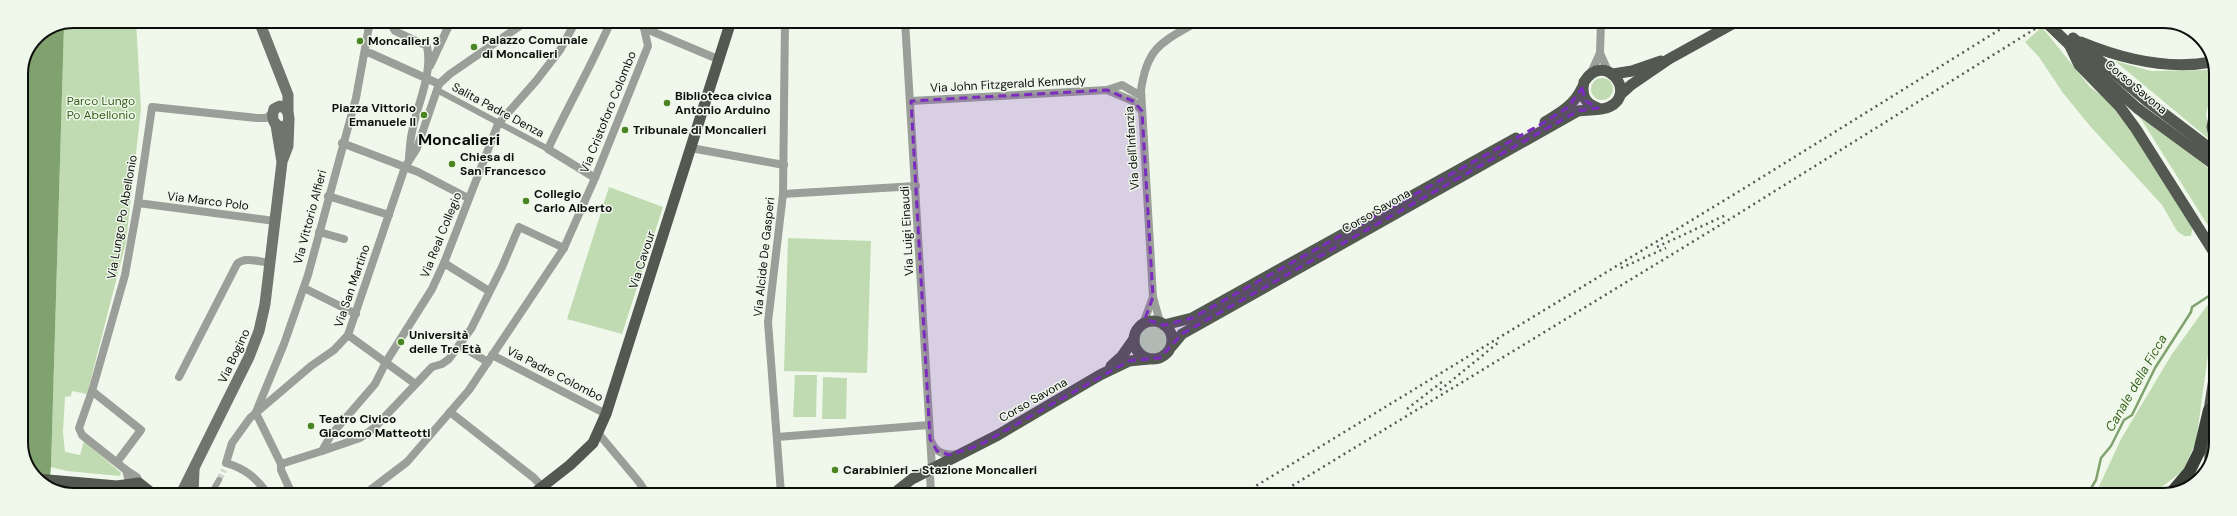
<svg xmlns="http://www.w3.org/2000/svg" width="2237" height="516" font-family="'DM Sans',sans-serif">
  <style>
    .green { fill: #c0dbb2 }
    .water { fill: #80a26f }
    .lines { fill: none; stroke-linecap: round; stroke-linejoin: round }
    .stream { stroke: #80a26f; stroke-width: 2.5 }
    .pedestrian-tunnel { stroke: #ced5ca; stroke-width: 6; stroke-dasharray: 6 3; stroke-linecap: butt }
    .pedestrian { stroke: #9b9e99; stroke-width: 6 }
    .minor { stroke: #9b9e99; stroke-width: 8 }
    .secondary { stroke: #71756e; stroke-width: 11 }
    .primary { stroke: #535850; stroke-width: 11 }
    .motorway { stroke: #3a4037; stroke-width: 12 }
    .rail { stroke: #575b55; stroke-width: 2.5; stroke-dasharray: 2 4; stroke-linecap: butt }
    .primary-bridge { stroke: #535850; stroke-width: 11 }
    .marked { fill: #7b2cbf; fill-opacity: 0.2; stroke: #7b2cbf; stroke-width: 3; stroke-dasharray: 8 5; stroke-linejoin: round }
    .poi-dot { fill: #4b8521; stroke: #f0f8ec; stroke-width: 1.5 }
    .labels { text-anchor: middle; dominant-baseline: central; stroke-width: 3; stroke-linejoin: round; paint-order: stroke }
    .poi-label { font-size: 12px; font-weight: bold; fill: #0d0f0c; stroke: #f0f8ec; text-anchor: start }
    .street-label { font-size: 12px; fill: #0d0f0c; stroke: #f0f8ec }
    .park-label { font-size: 12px; fill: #345e16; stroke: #f0f8ec }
    .water-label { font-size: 13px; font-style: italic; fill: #38631b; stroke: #f0f8ec }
    .district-label { font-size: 16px; font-weight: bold; fill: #0d0f0c; stroke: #f0f8ec }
    .rim { fill: none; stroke: #0d0f0c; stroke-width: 2 }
  </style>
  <rect width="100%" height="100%" fill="#f0f8ec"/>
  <!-- green -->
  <g class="green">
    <path d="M74 21H136L141 109 126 242 87 394 72 391 71 396 65 397 63 432 65 452 80 455 84 441 121 473 120 476 67 471 51 467 64 25Z"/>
    <path d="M2042 27 2090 87 2115 106 2193 226 2191 236H2184L2177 231 2162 205 2090 126 2063 93 2039 57 2025 42Z"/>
    <path d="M2115 61 2151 71 2216 70V88L2211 94 2206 114 2210 140Z"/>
    <circle cx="1602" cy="89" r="11"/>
    <path d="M2136 111 2216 174 2215 232H2212Z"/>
    <path d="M609 187 663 207 622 334 567 319Z"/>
    <path d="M788 238 871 241 867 373 784 371Z"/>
    <path d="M2215 299V326L2209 348 2196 442 2183 471 2159 489 2142 495H2095L2121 439 2172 354 2209 303Z"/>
    <circle cx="1153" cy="340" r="14"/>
    <path d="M795 375H817L816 417H793Z"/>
    <path d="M823 377 847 378 846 419H822Z"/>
    <path d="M2199 467C2201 484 2196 483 2181 488Z"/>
  </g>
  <!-- water -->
  <path class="water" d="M64 25 51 467 49 485 34 477 21 449V74L37 36Z"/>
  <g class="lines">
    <!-- stream -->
    <path class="stream" d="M2087 495 2096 480 2101 458 2111 446 2124 420 2132 415 2155 368 2191 312 2192 307 2215 292"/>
    <!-- pedestrian-tunnel -->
    <path class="pedestrian-tunnel" d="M219 480 224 470"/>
    <!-- pedestrian -->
    <g class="pedestrian">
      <path d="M437 90 548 149"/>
      <path d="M211 494 219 480"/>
    </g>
    <!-- minor -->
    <g class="minor">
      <path d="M389 21 395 31 427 46C433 75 417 104 412 132 410 140 410 149 409 157"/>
      <path d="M905 21 932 468"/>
      <path d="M905 22 917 21"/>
      <path d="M644 28 720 60"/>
      <path d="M365 53H370L439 84"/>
      <path d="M1600 53 1608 71"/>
      <path d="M430 66 451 21"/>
      <path d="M1591 73 1600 53 1601 22"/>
      <path d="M1107 90 1122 85 1141 96"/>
      <path d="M911 101 1107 90 1133 101 1142 111"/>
      <path d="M342 143 418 172 468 198"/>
      <path d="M691 148 784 165"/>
      <path d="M595 178 548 149C568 106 592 65 611 21"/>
      <path d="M783 194 916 186"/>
      <path d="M328 196 389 215"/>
      <path d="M138 203 275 221"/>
      <path d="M319 232 344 239"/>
      <path d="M444 263 489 291"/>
      <path d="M304 288 356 314"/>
      <path d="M1160 322 1153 297 1141 90C1147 47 1162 42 1197 22"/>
      <path d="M1143 324 1153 297"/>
      <path d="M348 335 414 383"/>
      <path d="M459 345 488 362"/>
      <path d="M492 355 606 414"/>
      <path d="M179 377 237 264C244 256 260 262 270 263"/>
      <path d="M92 391 141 430 117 462"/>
      <path d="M256 412 284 344 308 275 356 98 370 21"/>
      <path d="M450 412 534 478 549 494"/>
      <path d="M256 413 281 464"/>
      <path d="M598 433 639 482 647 494"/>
      <path d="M777 437 929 425"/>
      <path d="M931 441C936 453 945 456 957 454"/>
      <path d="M322 451 360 438 374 428 432 367 442 364 449 359 471 329 502 267 519 227 564 248"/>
      <path d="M126 470 137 477 139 483"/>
      <path d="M930 475 931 494"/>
      <path d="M130 485 126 470 82 435 79 428 92 391 125 275 138 203 152 107 257 118H266L273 113"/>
      <path d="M268 494C255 477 246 469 226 463L232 443 250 418 311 366 334 350 348 335 405 167 417 148 439 84 450 74 527 21"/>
      <path d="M292 494 281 470V464L322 451 331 435 375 384 386 362 432 289 444 263 498 124 536 81 560 50 576 21"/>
      <path d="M365 494 407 462 469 390 564 248 595 178 648 46 644 28 647 21"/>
      <path d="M781 494 768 322 783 194 785 21"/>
    </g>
    <!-- secondary -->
    <g class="secondary">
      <path d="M259 21 288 95V113"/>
      <path d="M280 106C288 108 291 117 287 125L282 127C273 125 271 118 274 109Z"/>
      <path d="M283 159 288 146 289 119"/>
      <path d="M181 494 249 357 259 331 265 304 282 162 276 125"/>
      <path d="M193 494 194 470"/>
    </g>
    <!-- primary -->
    <g class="primary">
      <path d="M2049 25 2107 81 2137 108 2216 166"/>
      <path d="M2073 38 2146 100 2216 153"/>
      <path d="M2081 42C2122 59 2168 70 2212 62"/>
      <path d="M2069 44 2079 65 2120 107 2136 129 2215 254"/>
      <path d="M1613 74 1632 71 1661 61"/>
      <path d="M1620 95 1631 85 1669 59 1736 22"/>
      <path d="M1545 122C1561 112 1574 105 1582 88"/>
      <path d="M2216 144 2212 127 2216 106"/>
      <circle cx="1153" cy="340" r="19"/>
      <path d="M1164 325 1192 318 1516 138"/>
      <path d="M1172 346 1182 334 1578 111C1588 109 1600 111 1609 107 1639 94 1604 49 1584 82 1581 95 1585 104 1598 108"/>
      <path d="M1111 366 1122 356 1134 339"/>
      <path d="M2210 462 2209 410 2215 372"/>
      <path d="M37 479 117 486 139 483 153 494"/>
      <path d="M75 488 102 494"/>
      <path d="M898 490 912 479 998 435 1100 375 1129 361 1149 359"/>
      <path d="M533 494 570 465 593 443 606 414 731 21"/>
    </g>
    <!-- motorway -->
    <path class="motorway" d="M2172 492 2189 472 2199 452 2209 410"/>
    <!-- rail -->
    <g class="rail">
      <path d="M1657 247 1726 215"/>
      <path d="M1621 268 1666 248"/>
      <path d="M1440 390 1499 342"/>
      <path d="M1407 409 1443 381"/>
      <path d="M1241 495 1751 184 2012 22"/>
      <path d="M1277 495 1730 219 2046 22"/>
    </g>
    <!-- primary-bridge -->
    <path class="primary-bridge" d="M2045 22 2049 25"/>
  </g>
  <!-- marked area -->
  <path class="marked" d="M1582 88 1586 101 1598 108 1578 111 1182 334 1160 358 1129 361 978 446 949 455 937 451 930 439 911 101 1107 90 1133 101 1142 111 1153 297 1145 319 1164 325 1192 318 1543 123 1568 107Z"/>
  <!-- markers -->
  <g class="poi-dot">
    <circle cx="360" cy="41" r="4"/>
    <circle cx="474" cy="47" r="4"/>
    <circle cx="667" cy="103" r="4"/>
    <circle cx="424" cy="115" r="4"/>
    <circle cx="625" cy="130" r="4"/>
    <circle cx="452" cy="164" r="4"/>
    <circle cx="526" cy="201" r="4"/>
    <circle cx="401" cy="342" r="4"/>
    <circle cx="311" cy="426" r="4"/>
    <circle cx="835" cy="470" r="4"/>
  </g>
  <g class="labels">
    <!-- poi labels -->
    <g class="poi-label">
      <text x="482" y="40">Palazzo Comunale<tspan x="482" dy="14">di Moncalieri</tspan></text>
      <text x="368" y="41">Moncalieri 3</text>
      <text x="675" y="96">Biblioteca civica<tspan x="675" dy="14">Antonio Arduino</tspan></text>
      <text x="416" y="108" text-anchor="end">Piazza Vittorio<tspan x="416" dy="14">Emanuele II</tspan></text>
      <text x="633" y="130">Tribunale di Moncalieri</text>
      <text x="460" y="157">Chiesa di<tspan x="460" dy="14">San Francesco</tspan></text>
      <text x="534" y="194">Collegio<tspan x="534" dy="14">Carlo Alberto</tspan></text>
      <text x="409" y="335">Università<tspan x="409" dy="14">delle Tre Età</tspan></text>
      <text x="319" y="419">Teatro Civico<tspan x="319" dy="14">Giacomo Matteotti</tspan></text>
      <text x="843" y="470">Carabinieri – Stazione Moncalieri</text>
    </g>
    <!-- street labels -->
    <g class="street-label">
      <text transform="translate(1008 84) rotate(-3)">Via John Fitzgerald Kennedy</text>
      <text transform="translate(2136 87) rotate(40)">Corso Savona</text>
      <text transform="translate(498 110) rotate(28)">Salita Padre Denza</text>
      <text transform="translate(608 112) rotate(-68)">Via Cristoforo Colombo</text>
      <text transform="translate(1132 148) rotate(-94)">Via dell'Infanzia</text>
      <text transform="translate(208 201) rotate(7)">Via Marco Polo</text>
      <text transform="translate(1376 211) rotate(-30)">Corso Savona</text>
      <text transform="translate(122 217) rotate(-80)">Via Lungo Po Abellonio</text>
      <text transform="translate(310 217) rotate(-75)">Via Vittorio Alfieri</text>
      <text transform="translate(907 231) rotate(-93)">Via Luigi Einaudi</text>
      <text transform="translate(441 235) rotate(-68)">Via Real Collegio</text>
      <text transform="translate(764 257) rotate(-84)">Via Alcide De Gasperi</text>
      <text transform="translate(642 260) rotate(-72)">Via Cavour</text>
      <text transform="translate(352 286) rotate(-71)">Via San Martino</text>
      <text transform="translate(234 356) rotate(-65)">Via Bogino</text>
      <text transform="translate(555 374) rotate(27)">Via Padre Colombo</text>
      <text transform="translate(1033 400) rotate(-30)">Corso Savona</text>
    </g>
    <!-- park labels -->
    <g class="park-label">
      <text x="101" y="101">Parco Lungo<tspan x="101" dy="14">Po Abellonio</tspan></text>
    </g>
    <!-- water labels -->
    <g class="water-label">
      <text transform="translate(2136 383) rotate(-60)">Canale della Ficca</text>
    </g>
    <!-- district labels -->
    <g class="district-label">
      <text x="459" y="139">Moncalieri</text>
    </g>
  </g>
  <!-- crop -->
  <path d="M0 0H2237V516H0ZM74 28H2163A46 46 0 0 1 2209 74V442A46 46 0 0 1 2163 488H74A46 46 0 0 1 28 442V74A46 46 0 0 1 74 28Z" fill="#f0f8ec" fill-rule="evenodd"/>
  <path class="rim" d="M74 28H2163A46 46 0 0 1 2209 74V442A46 46 0 0 1 2163 488H74A46 46 0 0 1 28 442V74A46 46 0 0 1 74 28Z"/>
</svg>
